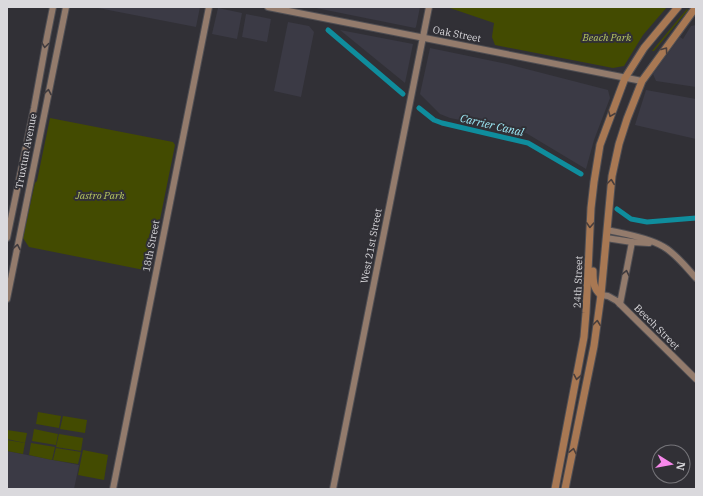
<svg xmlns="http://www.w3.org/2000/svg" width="703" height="496" font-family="'IBM Plex Serif',serif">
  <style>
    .built { fill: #3b3a45 }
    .green { fill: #434b01 }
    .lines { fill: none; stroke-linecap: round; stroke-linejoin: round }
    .canal { stroke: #0f8d9d; stroke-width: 5 }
    .secondary-casing { stroke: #4f4e53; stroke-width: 8 }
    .primary-casing { stroke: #4f4e53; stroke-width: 9 }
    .secondary { stroke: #937b6c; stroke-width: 6 }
    .primary { stroke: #a87853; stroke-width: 7 }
    .oneway { stroke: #403b3e }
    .oneway2 { stroke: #493e3c }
    .labels { text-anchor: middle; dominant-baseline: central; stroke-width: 4; stroke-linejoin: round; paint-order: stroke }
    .street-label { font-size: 10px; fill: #dad9dd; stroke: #313036 }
    .park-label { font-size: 10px; font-style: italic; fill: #b9c962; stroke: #313036 }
    .water-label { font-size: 11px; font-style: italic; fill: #9eebf8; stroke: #313036 }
  </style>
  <rect width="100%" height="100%" fill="#313036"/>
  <!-- built -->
  <g class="built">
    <path d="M93 7H200L196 27Z"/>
    <path d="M311 7H420L416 27 415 28Z"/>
    <path d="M218 8 242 13 237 39 212 34Z"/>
    <path d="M246 14 271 19 267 42 242 37Z"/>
    <path d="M288 22 309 26 314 32 301 97 274 91Z"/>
    <path d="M696 25V87L656 81 653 74 680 37 683 39 691 26Z"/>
    <path d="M340 30 413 44 405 83Z"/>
    <path d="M430 48 507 64 608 90 610 98 594 140 586 169 526 133 450 118 440 114 420 94Z"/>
    <path d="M646 90 696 99V139L635 125Z"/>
    <path d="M7 451 79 465 74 489H7Z"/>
  </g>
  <!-- green -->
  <g class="green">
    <path d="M447 7H667L643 35 624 66 613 68 495 45 492 37 494 23Z"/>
    <path d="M687 9 688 10 654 51H652Z"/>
    <path d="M50 118 173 142 175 145 150 269 149 271 29 247 23 238 35 183 37 181Z"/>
    <path d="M38 412 61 416 59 428 36 424Z"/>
    <path d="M63 416 87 420 85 433 60 429Z"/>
    <path d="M34 429 58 434 56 445 32 441Z"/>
    <path d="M7 430 27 433 25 443 7 439Z"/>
    <path d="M59 434 83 438 81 451 56 447Z"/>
    <path d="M7 440 25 443 23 454 7 451Z"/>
    <path d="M31 443 55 447 52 460 29 455Z"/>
    <path d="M56 448 81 452 78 464 53 460Z"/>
    <path d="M83 450 108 455 104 480 78 475Z"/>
  </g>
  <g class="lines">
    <!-- canal -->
    <g class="canal">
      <path d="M328 30 403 94"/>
      <path d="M419 108 434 120 442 123 528 143 581 174"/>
      <path d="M617 209 631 219 647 222 696 218"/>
    </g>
    <defs>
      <g id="secondary">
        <path d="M268 7 642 81"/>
        <path d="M607 230C623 233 650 238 664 247 676 254 686 267 696 278"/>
        <path d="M7 238 34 108 47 37 53 7"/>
        <path d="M606 238 632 242 649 243"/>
        <path d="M601 295 608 296 617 301 696 379"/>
        <path d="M7 299 66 7"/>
        <path d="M620 304 632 242"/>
        <path d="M113 489 209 7"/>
        <path d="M333 489 429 7"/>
      </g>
      <g id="primary">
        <path d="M593 271C593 281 593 288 601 295"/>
        <path d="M555 489 584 337 586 313 591 208 594 182 600 145 625 78 644 48 678 7"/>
        <path d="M565 489 594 346 601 295 612 176 619 144 627 119 642 81 696 7"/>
      </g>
    </defs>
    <!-- secondary casing -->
    <use href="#secondary" class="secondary-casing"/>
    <!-- primary casing -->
    <use href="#primary" class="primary-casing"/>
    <!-- secondary -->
    <use href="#secondary" class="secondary"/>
    <!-- primary -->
    <use href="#primary" class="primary"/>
  </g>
  <!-- one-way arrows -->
  <defs><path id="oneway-chevron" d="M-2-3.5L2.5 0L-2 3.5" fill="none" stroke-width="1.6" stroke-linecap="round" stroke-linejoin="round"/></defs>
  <g class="oneway">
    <use href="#oneway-chevron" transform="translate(45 45) rotate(98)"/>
    <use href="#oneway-chevron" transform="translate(48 92) rotate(-79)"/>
    <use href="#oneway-chevron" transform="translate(17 247) rotate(-79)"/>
    <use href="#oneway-chevron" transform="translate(626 273) rotate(-78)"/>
  </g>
  <g class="oneway2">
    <use href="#oneway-chevron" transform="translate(665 50) rotate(-54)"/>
    <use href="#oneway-chevron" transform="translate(611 114) rotate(112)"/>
    <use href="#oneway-chevron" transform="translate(611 182) rotate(-83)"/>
    <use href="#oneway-chevron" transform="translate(590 225) rotate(93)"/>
    <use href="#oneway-chevron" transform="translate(597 323) rotate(-83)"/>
    <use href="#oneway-chevron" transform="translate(577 377) rotate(100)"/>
    <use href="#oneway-chevron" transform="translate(573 451) rotate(-78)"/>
  </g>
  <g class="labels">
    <!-- street labels -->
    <g class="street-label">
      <text transform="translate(457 34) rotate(11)">Oak Street</text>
      <text transform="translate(26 151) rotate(-79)">Truxtun Avenue</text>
      <text transform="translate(151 246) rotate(-79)">18th Street</text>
      <text transform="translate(371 246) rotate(-79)">West 21st Street</text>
      <text transform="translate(578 282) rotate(-88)">24th Street</text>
      <text transform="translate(657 327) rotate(45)">Beech Street</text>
    </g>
    <!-- park labels -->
    <g class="park-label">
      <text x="607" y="37">Beach Park</text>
      <text x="100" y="195">Jastro Park</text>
    </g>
    <!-- water labels -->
    <g class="water-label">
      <text transform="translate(492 125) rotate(13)">Carrier Canal</text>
    </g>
  </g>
  <!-- border -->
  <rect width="703" height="496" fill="none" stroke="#dad9dd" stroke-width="16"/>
  <!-- north arrow -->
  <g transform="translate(671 464) rotate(101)"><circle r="19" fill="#313036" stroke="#757479"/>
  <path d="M0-3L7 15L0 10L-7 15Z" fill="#f788eb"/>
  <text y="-6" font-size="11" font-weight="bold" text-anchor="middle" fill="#dad9dd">N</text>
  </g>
</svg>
